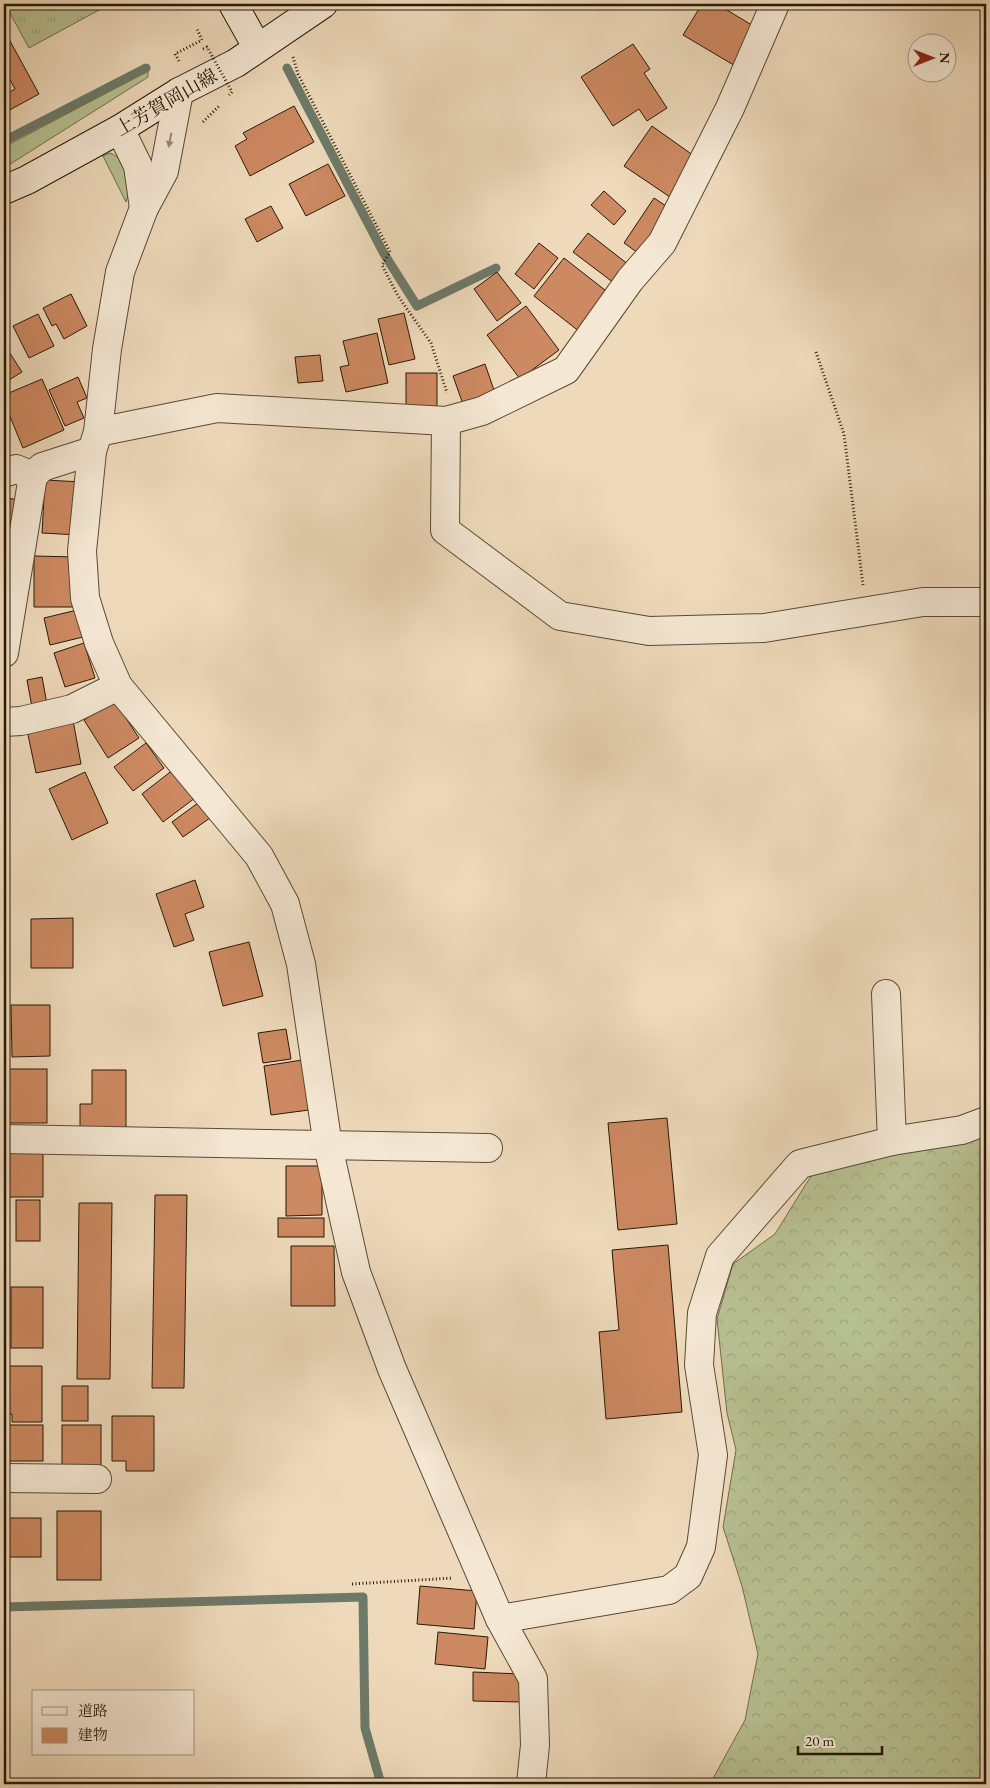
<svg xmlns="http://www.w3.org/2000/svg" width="990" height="1788" font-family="'EB Garamond','Noto Serif JP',serif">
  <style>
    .green { fill: #b7c091; stroke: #706c4c }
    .forest { fill: url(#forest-crowns); stroke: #706c4c }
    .park { fill: url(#park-tufts); stroke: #706c4c }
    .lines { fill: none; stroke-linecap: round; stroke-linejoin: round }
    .stream { stroke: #6d7a69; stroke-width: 9 }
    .building { fill: #cd8961; stroke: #281907 }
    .street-casing { stroke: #5a4934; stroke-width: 30 }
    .secondary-casing { stroke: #281907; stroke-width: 30 }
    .path { stroke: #281907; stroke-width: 3; stroke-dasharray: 1 2.5; stroke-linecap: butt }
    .street { stroke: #f4e7d3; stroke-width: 28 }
    .secondary { stroke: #f4e7d3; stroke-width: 28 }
    .path-bridge { stroke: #281907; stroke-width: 3; stroke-dasharray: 1 2.5; stroke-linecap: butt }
    .oneway { fill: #988a77 }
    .labels { text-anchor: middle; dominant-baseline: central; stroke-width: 4.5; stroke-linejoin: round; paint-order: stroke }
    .street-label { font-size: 19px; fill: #281907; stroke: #f4e7d3 }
  </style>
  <defs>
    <pattern id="forest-crowns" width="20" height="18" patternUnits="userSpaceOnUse" patternTransform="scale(1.25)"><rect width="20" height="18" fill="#b7c091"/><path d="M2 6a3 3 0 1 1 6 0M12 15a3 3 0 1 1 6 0" fill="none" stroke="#9da47c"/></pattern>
    <pattern id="park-tufts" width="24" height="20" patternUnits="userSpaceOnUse" patternTransform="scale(1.25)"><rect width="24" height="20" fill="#b7c091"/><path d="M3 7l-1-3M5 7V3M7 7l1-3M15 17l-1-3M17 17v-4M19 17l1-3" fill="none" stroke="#9da47c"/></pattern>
  </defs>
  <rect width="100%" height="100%" fill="#eedabb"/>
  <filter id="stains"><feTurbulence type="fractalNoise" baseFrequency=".004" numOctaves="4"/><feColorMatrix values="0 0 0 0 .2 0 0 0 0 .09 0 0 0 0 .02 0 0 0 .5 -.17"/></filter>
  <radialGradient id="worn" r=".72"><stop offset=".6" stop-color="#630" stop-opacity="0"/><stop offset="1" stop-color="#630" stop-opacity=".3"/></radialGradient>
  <!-- green -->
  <g class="green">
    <path d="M148 71V77L4 168V147Z"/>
    <path d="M110 153C129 160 132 186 126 202L103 156Z"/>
  </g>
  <!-- forest -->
  <path class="forest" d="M986 1132V1784H710L745 1720 758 1654 742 1586 723 1527 736 1450 727 1413 717 1319 733 1264 775 1234 811 1176 872 1156Z"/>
  <!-- park -->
  <path class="park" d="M5 4H110L29 48Z"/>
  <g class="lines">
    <!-- stream -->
    <g class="stream">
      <path d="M287 68 383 252 417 306 496 268"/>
      <path d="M4 141 146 68"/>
      <path d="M4 1607 363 1597 365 1728 381 1784"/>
    </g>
  </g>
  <!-- building -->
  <g class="building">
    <path d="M702 4H717L760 30 737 67 683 35Z"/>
    <path d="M4 30 39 94 4 113V95L15 89 4 69Z"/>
    <path d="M633 44 650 69 644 73 667 108 647 121 639 109 613 126 581 77Z"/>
    <path d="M294 106 314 142 250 176 235 146 247 139 243 133Z"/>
    <path d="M652 126 697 158 670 197 624 166Z"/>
    <path d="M328 164 345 196 306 216 289 184Z"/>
    <path d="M604 191 626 211 614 225 591 205Z"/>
    <path d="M654 198 672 210 641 255 624 243Z"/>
    <path d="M271 206 283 228 257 242 245 219Z"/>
    <path d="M588 233 629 265 614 283 573 252Z"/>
    <path d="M539 243 558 258 534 289 515 274Z"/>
    <path d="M564 258 610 294 580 332 534 296Z"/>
    <path d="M497 272 521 303 497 321 474 289Z"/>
    <path d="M71 294 87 326 64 339 56 324 52 326 43 308Z"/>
    <path d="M526 306 559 350 520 379 487 335Z"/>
    <path d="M404 313 415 359 389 365 378 319Z"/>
    <path d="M38 314 54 346 29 358 13 326Z"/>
    <path d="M377 333 388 383 346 392 340 367 349 365 343 341Z"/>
    <path d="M4 344 22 372 4 383Z"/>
    <path d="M320 355 323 381 298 383 295 357Z"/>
    <path d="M485 364 496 396 464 407 453 376Z"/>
    <rect x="406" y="373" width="31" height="39"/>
    <path d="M78 377 87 398 77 402 84 418 65 426 49 390Z"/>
    <path d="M42 379 64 430 23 448 4 402V395Z"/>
    <path d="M45 480 82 482 79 535 42 533Z"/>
    <path d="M4 497 17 500 8 556 4 555Z"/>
    <path d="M34 556 77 557V607H34Z"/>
    <path d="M77 610 83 637 50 645 44 618Z"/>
    <path d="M84 643 95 678 65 687 54 653Z"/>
    <path d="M42 677 47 704 32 707 27 680Z"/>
    <path d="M114 700 139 738 108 758 84 720Z"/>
    <path d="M73 720 81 764 36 773 27 730Z"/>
    <path d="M146 743 164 768 133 791 114 767Z"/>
    <path d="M174 769 195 798 163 822 142 794Z"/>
    <path d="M85 772 108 823 72 840 49 789Z"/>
    <path d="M198 803 210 818 183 837 172 822Z"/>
    <path d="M195 880 204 907 185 914 194 940 174 947 156 894Z"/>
    <path d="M73 918V968H31V919Z"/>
    <path d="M249 942 263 996 223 1006 209 952Z"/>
    <path d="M11 1005H50V1056L12 1057Z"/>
    <path d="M286 1029 291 1059 263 1063 258 1033Z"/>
    <path d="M302 1060 309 1110 271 1115 264 1066Z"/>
    <rect x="4" y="1069" width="43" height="54"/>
    <path d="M92 1070H126V1132H80V1104H92Z"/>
    <path d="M667 1118 677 1224 618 1230 608 1123Z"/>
    <rect x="8" y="1153" width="35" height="44"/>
    <path d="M286 1166H322V1215L286 1216Z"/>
    <path d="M155 1195H187L184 1388H152Z"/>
    <rect x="16" y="1200" width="24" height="41"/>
    <path d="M79 1203H112L110 1379H77Z"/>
    <rect x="278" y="1218" width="46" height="19"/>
    <path d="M668 1245 682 1412 606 1419 599 1332 619 1330 612 1250Z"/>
    <path d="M291 1246H334L335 1306H291Z"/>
    <rect x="11" y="1287" width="32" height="61"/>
    <path d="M4 1366H42V1422H12V1414H4Z"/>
    <rect x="62" y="1386" width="26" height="35"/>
    <path d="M112 1416H154V1471H126V1461H112Z"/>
    <rect x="8" y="1425" width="35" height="36"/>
    <rect x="62" y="1425" width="39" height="43"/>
    <rect x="57" y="1511" width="44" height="69"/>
    <rect x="6" y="1518" width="35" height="39"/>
    <path d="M420 1586 477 1591 474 1629 417 1624Z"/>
    <path d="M438 1632 488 1637 485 1669 435 1664Z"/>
    <path d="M473 1672 521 1674V1702L473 1701Z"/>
  </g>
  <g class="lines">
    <defs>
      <g id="street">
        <path d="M179 92 164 171 144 208 120 272 107 349 98 432 92 451 82 551 85 598 99 643 118 686 259 856 285 904 301 964 328 1146 356 1272 392 1369 500 1619 533 1679 535 1745 531 1784"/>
        <path d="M120 129 138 166 144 208"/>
        <path d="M446 421 445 530 560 616 649 631 764 628 923 602H986"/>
        <path d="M98 432 217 408 446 421 482 411 566 370 630 280 662 243 730 108 775 4"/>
        <path d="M4 473 16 469 33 476"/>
        <path d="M4 653 33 476 42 467 92 451"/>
        <path d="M4 722 21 721 72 709 118 686"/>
        <path d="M886 994 892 1141"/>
        <path d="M4 1139 488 1148"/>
        <path d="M4 1478 97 1479"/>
        <path d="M500 1619 669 1590 688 1576 701 1547 713 1455 699 1365 702 1313 720 1256 800 1164 892 1141 962 1130 986 1121"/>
      </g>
      <g id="secondary">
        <path d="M233 4 257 47"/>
        <path d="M4 190 27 180 120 129 179 92 236 63 323 4"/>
      </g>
    </defs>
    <!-- street casing -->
    <use href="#street" class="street-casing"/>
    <!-- secondary casing -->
    <use href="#secondary" class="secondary-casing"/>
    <!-- path -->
    <g class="path">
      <path d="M293 57 298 74 390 252 382 265 398 296 431 343 447 393"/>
      <path d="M179 61 175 54 202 40 197 29"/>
      <path d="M203 122 220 105"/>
      <path d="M816 352 844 434 863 585"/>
      <path d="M352 1584 453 1578"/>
    </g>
    <!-- street -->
    <use href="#street" class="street"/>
    <!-- secondary -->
    <use href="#secondary" class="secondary"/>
    <!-- path-bridge -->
    <path class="path-bridge" d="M203 49 207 47 232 92 229 95"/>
  </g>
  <!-- one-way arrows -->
  <defs><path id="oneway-solid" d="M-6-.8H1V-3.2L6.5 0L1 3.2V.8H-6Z" transform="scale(1.25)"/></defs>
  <use class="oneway" href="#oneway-solid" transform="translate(170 140) rotate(101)"/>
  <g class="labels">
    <!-- street labels -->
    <g class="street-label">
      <text transform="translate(166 102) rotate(-30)">上芳賀岡山線</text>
    </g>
  </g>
  <!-- margin -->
  <rect width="990" height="1788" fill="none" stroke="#eedabb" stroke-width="20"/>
  <rect x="5" y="5" width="980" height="1778" fill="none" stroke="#281907" stroke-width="2.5"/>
  <rect x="10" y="10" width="970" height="1768" fill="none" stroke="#281907"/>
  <!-- legend -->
  <rect x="32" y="1690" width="162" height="65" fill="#f4e7d3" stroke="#a29581"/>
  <rect x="42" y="1707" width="25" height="8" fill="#f4e7d3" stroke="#a29581"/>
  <text x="78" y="1716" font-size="15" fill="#281907">道路</text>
  <rect x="42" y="1728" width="25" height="15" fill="#cd8961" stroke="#a29581"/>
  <text x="78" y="1740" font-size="15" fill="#281907">建物</text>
  <!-- north arrow -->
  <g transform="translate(932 58) rotate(90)"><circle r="24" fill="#f4e7d3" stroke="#a29581"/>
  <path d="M0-4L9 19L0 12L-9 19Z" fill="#8f2418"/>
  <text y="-8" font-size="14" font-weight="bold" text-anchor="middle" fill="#281907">N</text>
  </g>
  <!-- scale -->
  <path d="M798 1746v8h84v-8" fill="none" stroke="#281907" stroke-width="2.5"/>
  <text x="805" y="1746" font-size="15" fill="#281907" stroke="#f4e7d3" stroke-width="4" paint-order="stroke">20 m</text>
  <rect width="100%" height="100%" filter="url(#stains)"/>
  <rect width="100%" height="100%" fill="url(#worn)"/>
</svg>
